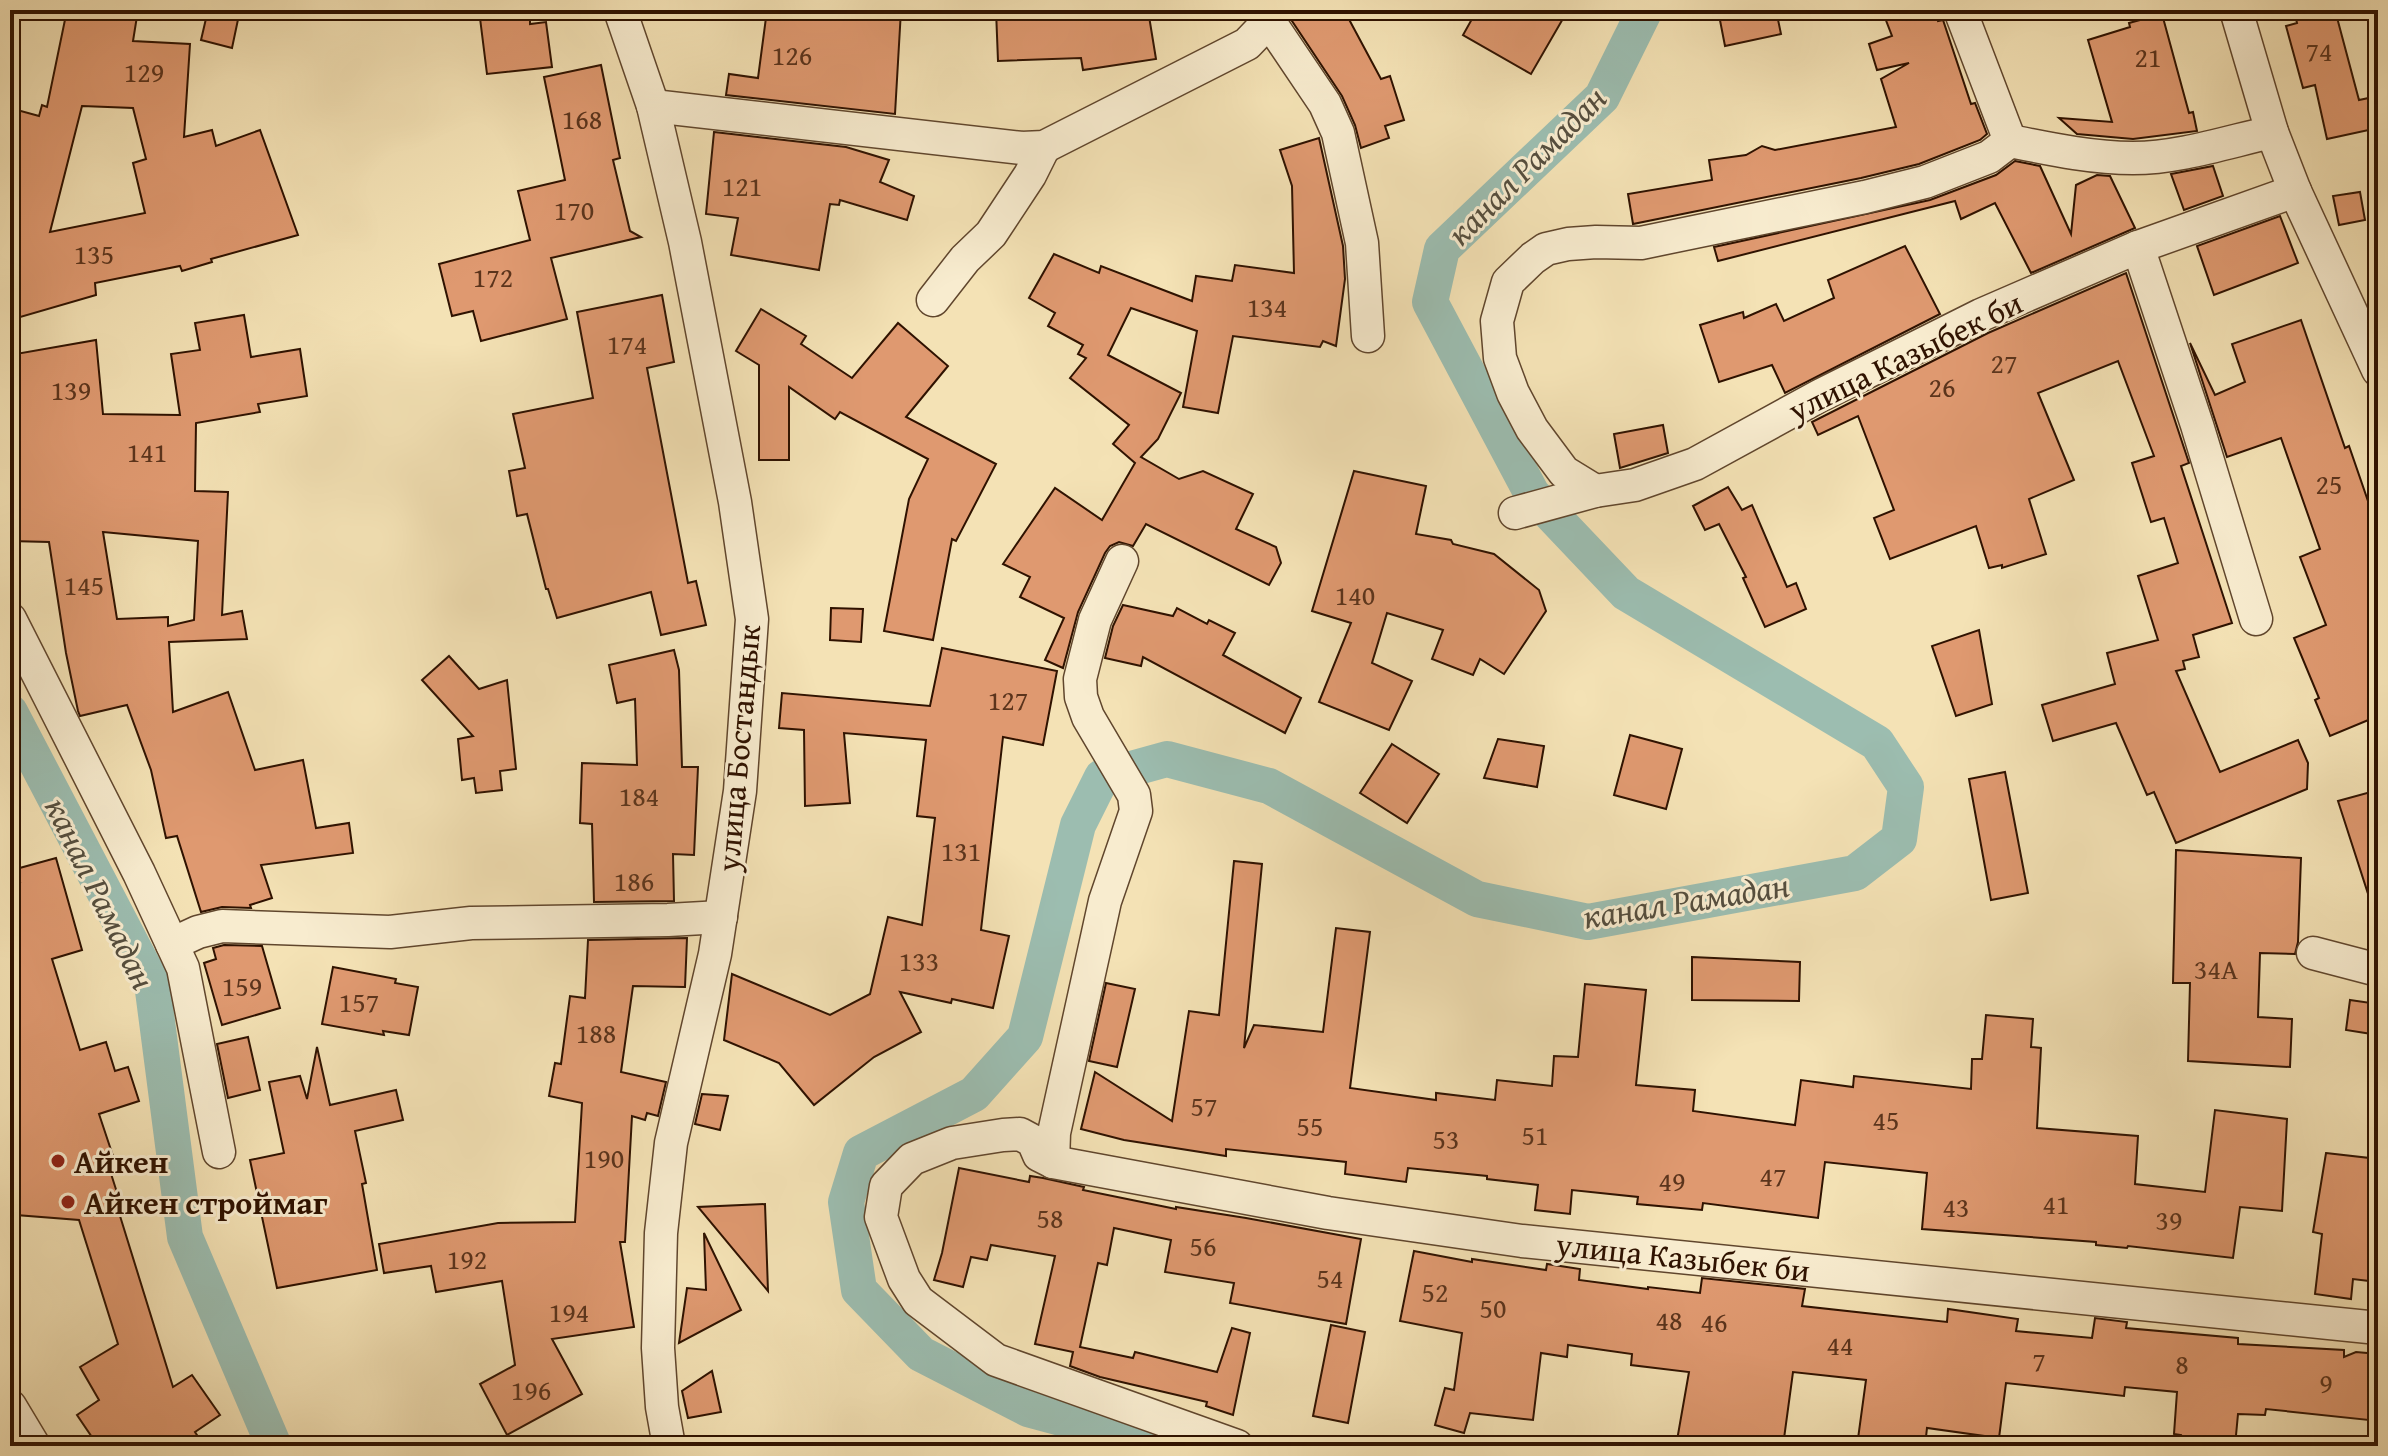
<svg xmlns="http://www.w3.org/2000/svg" width="2388" height="1456" font-family="'Gentium Book Plus',serif">
  <style>
    .lines { fill: none; stroke-linecap: round; stroke-linejoin: round }
    .canal { stroke: #9cbdb0; stroke-width: 36 }
    .building { fill: #df9970; stroke: #2f1200; stroke-width: 2; fill-rule: evenodd }
    .minor-casing { stroke: #60462d; stroke-width: 35 }
    .minor { stroke: #f8eccf; stroke-width: 32 }
    .poi-dot { fill: #8f2418; stroke: #f8eccf; stroke-width: 3 }
    .labels { text-anchor: middle; dominant-baseline: central; stroke-width: 6; stroke-linejoin: round; paint-order: stroke }
    .number-label { font-size: 28px; fill: #5b341c }
    .street-label { font-size: 32px; fill: #2f1200; stroke: #f8eccf }
    .poi-label { font-size: 32px; font-weight: bold; fill: #2f1200; stroke: #f8eccf; text-anchor: start }
    .water-label { font-size: 34px; font-style: italic; fill: #554e3e; stroke: #f8eccf }
  </style>
  <rect width="100%" height="100%" fill="#f4e2b5"/>
  <filter id="stains"><feTurbulence type="fractalNoise" baseFrequency=".0025" numOctaves="4"/><feColorMatrix values="0 0 0 0 .2 0 0 0 0 .09 0 0 0 0 .02 0 0 0 .5 -.17"/></filter>
  <radialGradient id="worn" r=".72"><stop offset=".6" stop-color="#630" stop-opacity="0"/><stop offset="1" stop-color="#630" stop-opacity=".3"/></radialGradient>
  <g class="lines">
    <!-- canal -->
    <g class="canal">
      <path d="M10 712 152 983 185 1237 274 1446"/>
      <path d="M1165 1446 1028 1409 921 1354 859 1290 846 1202 861 1153 974 1094 1025 1037 1078 825 1102 777 1167 759 1269 786 1477 899 1588 922 1855 873 1899 839 1906 787 1877 743 1626 593 1532 494 1430 302 1442 249 1602 97 1645 10"/>
    </g>
  </g>
  <!-- building -->
  <g class="building">
    <path d="M67 10H138L133 41 190 44 184 137 212 130 216 146 260 130 298 235 211 259 212 262 182 271 180 266 95 283 96 295 10 320V108L39 116 42 105 47 107ZM82 106 133 108 146 159 133 163 145 213 50 232Z"/>
    <path d="M208 10H240L232 48 201 40Z"/>
    <path d="M479 10H530V24L546 22 552 67 487 74Z"/>
    <path d="M767 10H795L853 17V10H901L895 114 726 95 729 74 758 78Z"/>
    <path d="M996 10H1148L1156 59 1083 70 1081 58 998 61Z"/>
    <path d="M1292 10H1344L1381 79 1390 76 1404 120 1385 126 1389 138 1361 148 1355 125 1342 96 1290 18Z"/>
    <path d="M1477 10H1568L1531 74 1463 35Z"/>
    <path d="M1718 10H1776L1781 34 1725 46Z"/>
    <path d="M1882 10H1934L1938 21 1943 20 1971 104 1975 103 1987 134 1980 140 1919 164 1861 178 1633 224 1628 194 1712 180 1709 160 1746 155 1762 146 1775 150 1896 127 1881 79 1909 63 1877 70 1869 44 1892 36Z"/>
    <path d="M2294 10H2335L2359 100 2378 96V128L2327 139 2315 85 2303 88 2286 26 2297 23Z"/>
    <path d="M2162 14 2189 113 2193 112 2197 131 2133 139 2077 134 2059 118 2112 122 2088 40 2130 27 2129 23Z"/>
    <path d="M601 65 620 158 613 160 630 231 641 237 551 258 567 319 481 341 473 311 452 316 439 264 530 240 518 191 565 180 544 77Z"/>
    <path d="M714 132 846 147 889 160 880 182 914 196 907 220 840 200 839 205 830 204 819 270 731 255 738 218 706 214Z"/>
    <path d="M1319 138 1343 246 1345 279 1336 346 1323 341 1320 347 1233 336 1218 413 1183 407 1197 331 1131 308 1108 355 1181 393 1158 439 1141 457 1179 479 1203 471 1253 494 1236 529 1276 547 1281 563 1269 585 1146 524 1133 546 1119 542 1110 546 1105 553 1078 612 1063 668 1045 660 1064 618 1020 597 1030 577 1003 564 1055 488 1102 520 1135 463 1113 444 1129 425 1070 378 1086 358 1078 354 1083 345 1048 326 1055 313 1029 298 1054 254 1099 273 1101 266 1192 301 1196 276 1232 281 1235 265 1294 273 1292 186 1280 150Z"/>
    <path d="M2015 161 2040 166 2071 234 2076 185 2097 175 2110 176 2135 228 2031 273 1995 203 1961 219 1955 201 1718 261 1714 247 1930 200 1996 175Z"/>
    <path d="M2213 166 2223 196 2184 210 2171 174Z"/>
    <path d="M2360 192 2365 220 2339 225 2333 196Z"/>
    <path d="M2280 216 2298 263 2214 295 2197 246Z"/>
    <path d="M1905 246 1940 314 1785 393 1772 365 1719 382 1700 325 1743 312 1744 318 1776 304 1784 321 1834 298 1828 280Z"/>
    <path d="M2126 273 2189 463 2181 466 2232 623 2193 635 2199 657 2183 661 2185 669 2176 671 2220 772 2298 740 2308 763 2307 789 2176 843 2154 792 2147 795 2116 723 2053 741 2042 705 2115 684 2107 653 2158 640 2138 576 2178 563 2164 518 2151 522 2132 463 2154 456 2118 361 2038 393 2074 480 2029 499 2046 554 2002 568V565L1989 568 1976 526 1890 559 1874 518 1894 510 1858 416 1818 435 1812 422 1988 333Z"/>
    <path d="M662 295 674 362 647 368 688 583 696 581 706 625 661 635 651 592 557 618 548 589H546L527 514 517 516 509 471 525 468 513 414 593 398 577 312Z"/>
    <path d="M761 309 806 336 801 344 852 378 898 323 948 366 906 417 996 464 956 541 952 539 933 640 884 631 909 499 928 459 840 412 835 419 789 387V460H759V365L736 351Z"/>
    <path d="M244 315 251 357 300 349 307 396 258 404 260 412 196 423 195 491 228 492 222 615 242 611 247 639 169 642 173 712 228 692 255 770 303 760 316 828 349 823 353 853 261 865 272 898 250 905 251 908 222 907 201 912 177 836 166 838 151 770 127 705 80 716 78 711 66 653 49 542 10 541V355L96 340 103 414 180 415 171 354 200 350 195 323ZM103 532 198 541 194 620 168 626V617L117 619Z"/>
    <path d="M2301 320 2345 448 2349 446 2378 530V716L2330 736 2315 700 2319 698 2294 638 2326 625 2300 557 2320 549 2281 438 2227 457 2190 343 2215 395 2245 382 2232 344Z"/>
    <path d="M1663 425 1668 453 1620 468 1614 434Z"/>
    <path d="M1354 471 1426 486 1416 534 1451 540 1453 544 1494 554 1539 590 1546 611 1504 674 1480 659 1473 675 1432 659 1443 630 1387 613 1372 663 1412 681 1389 730 1319 702 1351 623 1312 611Z"/>
    <path d="M1728 487 1742 510 1752 505 1787 587 1796 583 1806 609 1765 627 1743 578 1746 577 1719 524 1705 530 1693 506Z"/>
    <path d="M1123 605 1173 616 1177 608 1207 624 1209 620 1235 633 1223 655 1301 698 1285 733 1143 657 1141 666 1105 658 1113 626Z"/>
    <path d="M831 608 863 609 861 642 830 640Z"/>
    <path d="M1979 630 1992 704 1956 716 1932 646Z"/>
    <path d="M942 648 1057 671 1043 745 1003 737 981 930 1009 936 993 1008 952 999 951 1003 900 992 921 1032 874 1057 814 1105 779 1063 724 1040 732 974 830 1015 870 994 888 917 922 925 935 818 917 816 926 740 844 733 850 803 805 806 804 730 779 728 782 693 930 706Z"/>
    <path d="M674 650 679 670 682 767H698L694 855 673 854 674 901 594 902 592 824 580 823 582 763 637 765 635 699 617 703 609 665Z"/>
    <path d="M449 656 479 689 507 680 516 769 500 771 502 790 476 793 474 778 462 780 458 739 473 736 422 680Z"/>
    <path d="M1630 735 1682 749 1666 809 1614 795Z"/>
    <path d="M1498 739 1544 746 1537 787 1484 778Z"/>
    <path d="M1392 744 1439 774 1407 823 1360 793Z"/>
    <path d="M2005 772 2028 893 1991 900 1969 779Z"/>
    <path d="M2378 790V905L2372 906 2338 801Z"/>
    <path d="M2176 850 2301 858 2298 942 2295 954 2260 953 2258 1017 2292 1019 2290 1067 2188 1061 2190 983H2173Z"/>
    <path d="M56 858 82 950 52 959 80 1050 106 1042 115 1071 128 1067 139 1101 99 1114 113 1156 106 1158 120 1202 116 1203 173 1387 192 1375 220 1415 195 1432 204 1446H98L77 1415 99 1400 80 1367 118 1344 79 1220 16 1215 10 1199V885L20 882 16 869Z"/>
    <path d="M1234 861 1262 864 1244 1048 1254 1025 1323 1032 1336 928 1370 932 1350 1088 1436 1100V1093L1495 1100 1497 1080 1552 1086 1554 1056 1578 1057 1585 984 1646 990 1636 1085 1695 1090 1693 1111 1795 1125 1801 1080 1853 1087 1854 1076 1971 1089 1972 1059H1982L1986 1015 2033 1019 2031 1047 2041 1048 2037 1128 2138 1136 2135 1184 2205 1192 2215 1110 2287 1119 2282 1211 2240 1207 2233 1258 2128 1246 2127 1248 2096 1245V1242L1922 1229 1927 1173 1825 1162 1818 1218 1703 1203 1702 1210 1637 1204 1638 1197 1572 1190 1570 1214 1535 1210 1538 1185 1487 1179V1176L1408 1168 1406 1182 1345 1174 1346 1162 1226 1149V1156L1124 1140 1081 1129 1095 1072 1172 1121 1189 1011 1219 1015Z"/>
    <path d="M687 938 685 987 633 986 621 1072 666 1082 658 1116 647 1113 645 1120 632 1116 625 1242H620L634 1327 552 1339 582 1394 507 1435 480 1384 515 1365 502 1281 436 1292 431 1266 384 1273 379 1244 498 1223 575 1222 582 1103 549 1096 555 1063 561 1064 570 996 585 998 588 940Z"/>
    <path d="M224 945 262 946 280 1008 222 1025 204 963 216 959 213 948Z"/>
    <path d="M1692 957 1800 962 1799 1001 1692 1000Z"/>
    <path d="M333 967 396 979 395 983 418 987 409 1035 383 1031 384 1035 322 1024Z"/>
    <path d="M1106 983 1135 989 1117 1067 1089 1061Z"/>
    <path d="M2350 1000 2378 1004V1035L2346 1030Z"/>
    <path d="M248 1037 260 1090 228 1098 217 1044Z"/>
    <path d="M317 1047 330 1105 396 1090 403 1120 355 1131 366 1183 362 1184 377 1270 277 1288 250 1160 284 1153 269 1082 300 1076 307 1099Z"/>
    <path d="M702 1094 728 1096 720 1130 695 1124Z"/>
    <path d="M2326 1153 2378 1159V1282L2353 1279 2351 1299 2315 1294 2322 1234 2313 1232Z"/>
    <path d="M959 1168 1029 1182 1030 1176 1043 1178 1084 1187 1083 1190 1176 1209V1207L1246 1218 1361 1239 1346 1324 1230 1303 1234 1283 1165 1272 1171 1240 1114 1228 1107 1265 1098 1263 1080 1347 1133 1358 1135 1352 1217 1372 1232 1328 1250 1333 1233 1415 1206 1406 1207 1402 1100 1377 1070 1366 1073 1352 1035 1344 1055 1256 991 1245 987 1260 971 1257 963 1287 934 1280 942 1253Z"/>
    <path d="M765 1204 768 1291 698 1207Z"/>
    <path d="M704 1233 741 1310 679 1343 687 1288 706 1290Z"/>
    <path d="M1414 1251 1472 1262V1259L1546 1270 1547 1264 1580 1269 1579 1280 1648 1289V1287L1700 1293 1702 1278 1805 1289 1802 1306 1947 1322 1948 1309 2018 1319 2016 1331 2092 1338 2095 1318 2127 1322 2126 1328 2238 1338V1344L2344 1350V1357L2356 1352 2378 1354V1421L2266 1409 2265 1415 2238 1414 2235 1446 2180 1444 2181 1435 2174 1434 2177 1392 2125 1387 2124 1396 2006 1383 1999 1438 1927 1428 1925 1446H1857L1866 1380 1793 1372 1783 1446H1676L1689 1372 1631 1365 1632 1354 1568 1345 1567 1357 1541 1353 1533 1420 1470 1413 1464 1433 1435 1425 1445 1388 1454 1390 1462 1333 1400 1321Z"/>
    <path d="M1331 1325 1365 1332 1348 1423 1313 1416Z"/>
    <path d="M712 1371 721 1412 688 1418 682 1391Z"/>
  </g>
  <g class="lines">
    <defs>
      <g id="minor">
        <path d="M620 10 653 106 685 242 735 502 752 619 740 791 715 954 671 1143 661 1233 658 1348 662 1407 669 1446"/>
        <path d="M1960 10 2010 141"/>
        <path d="M2236 10 2272 132 2295 191 2378 370"/>
        <path d="M1269 21 1325 104 1338 133 1362 243 1368 336"/>
        <path d="M653 106 1022 148 1044 147 1247 44 1269 21 1273 10"/>
        <path d="M2010 141C2050 149 2092 158 2133 158 2179 158 2227 142 2272 132"/>
        <path d="M2138 247 2197 425 2256 619"/>
        <path d="M933 300 965 259 991 234 1030 175 1044 147"/>
        <path d="M1595 491 1564 472 1532 429 1513 393 1500 358 1497 321 1508 282 1533 258 1546 249 1568 244 1596 242 1641 243 1865 197 1925 182 1989 157 2010 141"/>
        <path d="M1515 513 1595 491 1635 485 1695 464 1821 395 1981 315 2138 247 2295 191"/>
        <path d="M10 619 139 873 183 968 219 1152"/>
        <path d="M172 944 198 932 222 926 390 932 471 923 668 920 721 917"/>
        <path d="M2313 953 2378 970"/>
        <path d="M1053 1162 1054 1133 1105 901 1136 811 1134 795 1088 717 1081 697 1080 679 1095 620 1122 561"/>
        <path d="M10 1406 34 1446"/>
        <path d="M1237 1446 996 1360 918 1301 904 1279 881 1217 886 1186 912 1159 952 1143 1003 1135 1020 1134 1033 1141 1039 1155 1053 1162 1328 1213 1522 1241 2378 1328"/>
      </g>
    </defs>
    <!-- minor casing -->
    <use href="#minor" class="minor-casing"/>
    <!-- minor -->
    <use href="#minor" class="minor"/>
  </g>
  <!-- markers -->
  <g class="poi-dot">
    <circle cx="58" cy="1161" r="8"/>
    <circle cx="68" cy="1202" r="8"/>
  </g>
  <g class="labels">
    <!-- number labels -->
    <g class="number-label">
      <text x="2319" y="50">74</text>
      <text x="792" y="54">126</text>
      <text x="2148" y="56">21</text>
      <text x="144" y="71">129</text>
      <text x="582" y="118">168</text>
      <text x="742" y="185">121</text>
      <text x="574" y="209">170</text>
      <text x="94" y="253">135</text>
      <text x="493" y="276">172</text>
      <text x="1267" y="306">134</text>
      <text x="627" y="343">174</text>
      <text x="2004" y="362">27</text>
      <text x="1942" y="386">26</text>
      <text x="71" y="389">139</text>
      <text x="147" y="451">141</text>
      <text x="2329" y="483">25</text>
      <text x="84" y="584">145</text>
      <text x="1355" y="594">140</text>
      <text x="1008" y="699">127</text>
      <text x="639" y="795">184</text>
      <text x="961" y="850">131</text>
      <text x="634" y="880">186</text>
      <text x="919" y="960">133</text>
      <text x="2216" y="968">34А</text>
      <text x="242" y="985">159</text>
      <text x="359" y="1001">157</text>
      <text x="596" y="1032">188</text>
      <text x="1204" y="1105">57</text>
      <text x="1886" y="1119">45</text>
      <text x="1310" y="1125">55</text>
      <text x="1535" y="1134">51</text>
      <text x="1446" y="1138">53</text>
      <text x="604" y="1157">190</text>
      <text x="1773" y="1175">47</text>
      <text x="1672" y="1180">49</text>
      <text x="2056" y="1203">41</text>
      <text x="1956" y="1206">43</text>
      <text x="1050" y="1217">58</text>
      <text x="2169" y="1219">39</text>
      <text x="1203" y="1245">56</text>
      <text x="467" y="1258">192</text>
      <text x="1330" y="1277">54</text>
      <text x="1435" y="1291">52</text>
      <text x="1493" y="1307">50</text>
      <text x="569" y="1311">194</text>
      <text x="1669" y="1319">48</text>
      <text x="1714" y="1321">46</text>
      <text x="1840" y="1344">44</text>
      <text x="2039" y="1360">7</text>
      <text x="2182" y="1363">8</text>
      <text x="2326" y="1382">9</text>
      <text x="531" y="1389">196</text>
    </g>
    <!-- street labels -->
    <g class="street-label">
      <text transform="translate(1905 356) rotate(-26)">улица Казыбек би</text>
      <text transform="translate(738 748) rotate(-85)">улица Бостандык</text>
      <text transform="translate(1683 1257) rotate(6)">улица Казыбек би</text>
    </g>
    <!-- poi labels -->
    <g class="poi-label">
      <text x="74" y="1161">Айкен</text>
      <text x="84" y="1202">Айкен строймаг</text>
    </g>
    <!-- water labels -->
    <g class="water-label">
      <text transform="translate(1526 165) rotate(-45)">канал Рамадан</text>
      <text transform="translate(101 893) rotate(64)">канал Рамадан</text>
      <text transform="translate(1686 900) rotate(-9)">канал Рамадан</text>
    </g>
  </g>
  <!-- margin -->
  <rect width="2388" height="1456" fill="none" stroke="#f4e2b5" stroke-width="40"/>
  <rect x="12" y="12" width="2364" height="1432" fill="none" stroke="#2f1200" stroke-width="4"/>
  <rect x="20" y="20" width="2348" height="1416" fill="none" stroke="#2f1200" stroke-width="2"/>
  <rect width="100%" height="100%" filter="url(#stains)"/>
  <rect width="100%" height="100%" fill="url(#worn)"/>
</svg>
